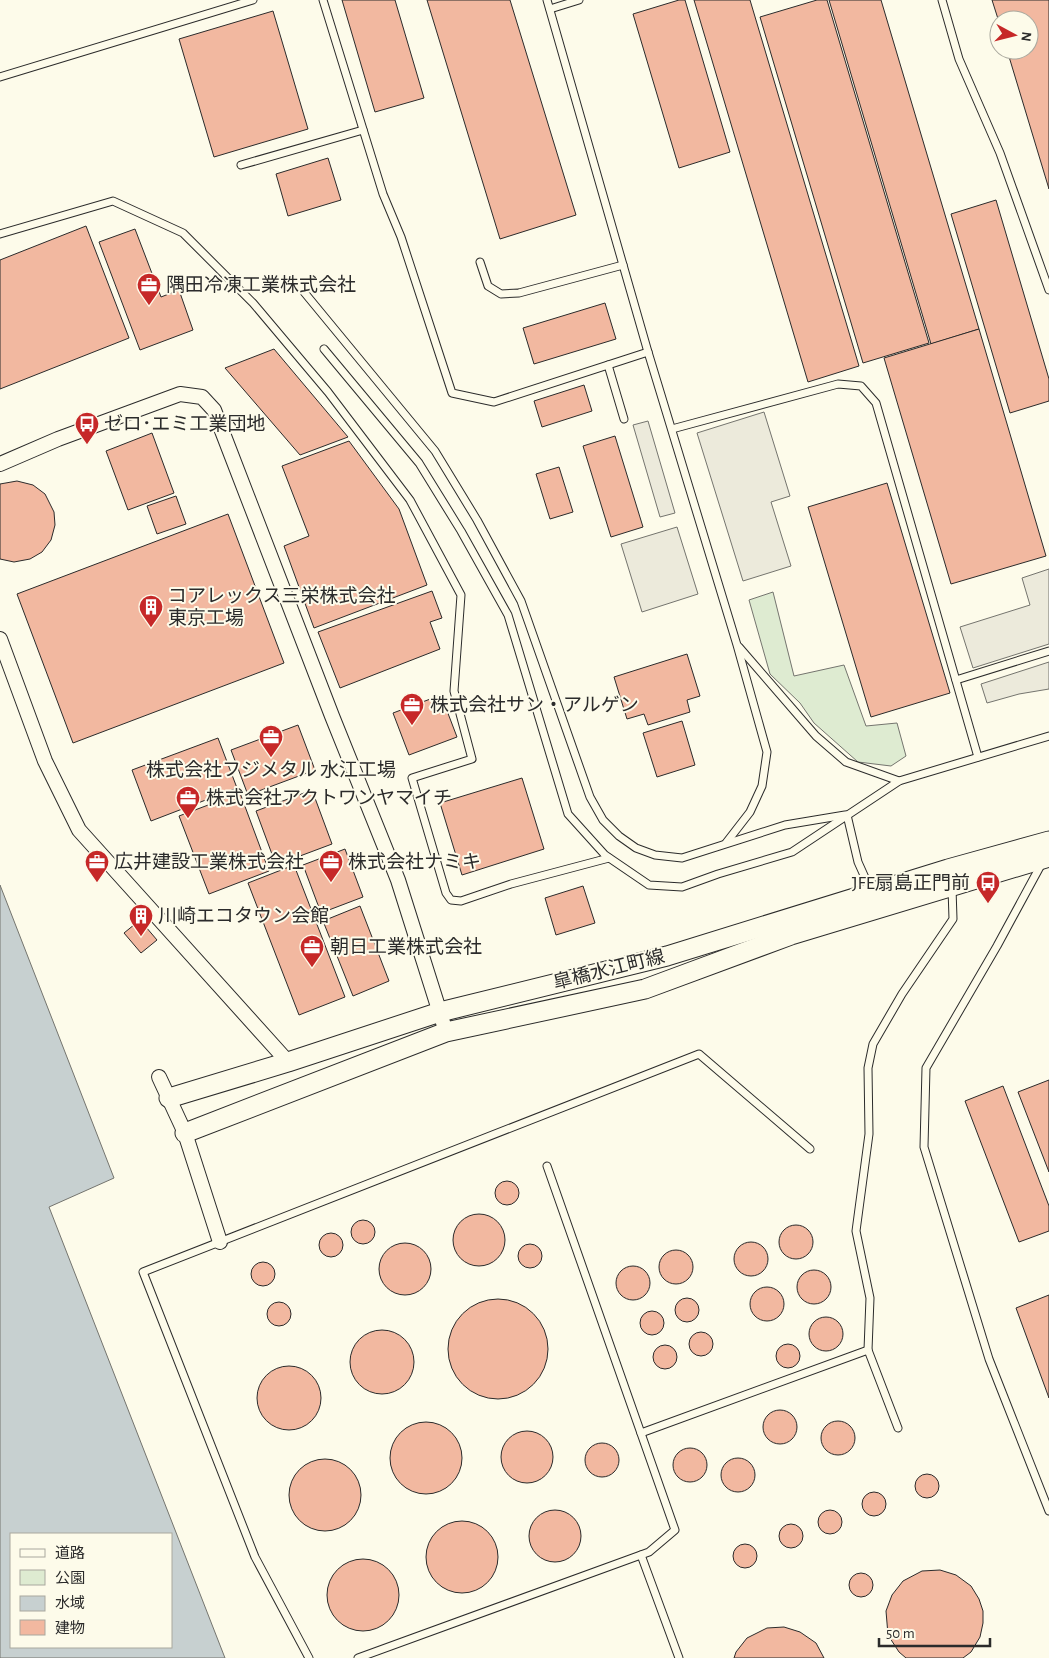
<svg xmlns="http://www.w3.org/2000/svg" width="1049" height="1658" font-family="'Alegreya Sans','Noto Sans JP',sans-serif">
  <style>
    .green { fill: #deebd1; stroke: #74746e }
    .parking { fill: #eceadb; stroke: #74746e }
    .water { fill: #c7d0d0; stroke: #74746e; fill-rule: evenodd }
    .building { fill: #f2b8a0; stroke: #2b2b2b }
    .lines { fill: none; stroke-linecap: round; stroke-linejoin: round }
    .lane-casing { stroke: #2b2b2b; stroke-width: 9 }
    .street-casing { stroke: #2b2b2b; stroke-width: 16 }
    .secondary-casing { stroke: #2b2b2b; stroke-width: 21 }
    .lane { stroke: #fdfbea; stroke-width: 7 }
    .street { stroke: #fdfbea; stroke-width: 14 }
    .secondary { stroke: #fdfbea; stroke-width: 19 }
    .labels { text-anchor: middle; dominant-baseline: central; stroke-width: 4; stroke-linejoin: round; paint-order: stroke }
    .poi-label { font-size: 19px; fill: #2b2b2b; stroke: #fdfbea; text-anchor: start }
    .street-label { font-size: 19px; fill: #2b2b2b; stroke: #fdfbea }
  </style>
  <rect width="100%" height="100%" fill="#fdfbea"/>
  <!-- green -->
  <path class="green" d="M773 592 794 676 844 665 866 726 897 723 906 756 891 766 858 762 814 723 800 703 770 674 749 600Z"/>
  <!-- parking -->
  <g class="parking">
    <path d="M764 412 790 496 771 502 791 566 743 581 697 433Z"/>
    <path d="M648 421 675 513 660 517 633 425Z"/>
    <path d="M677 527 698 594 642 612 621 544Z"/>
    <path d="M1049 569V644L973 668 960 627 1030 605 1022 578Z"/>
    <path d="M1049 662V689L1019 694 987 703 981 684Z"/>
  </g>
  <!-- water -->
  <path class="water" d="M0 885 114 1178 49 1207 225 1658H0ZM11 1534H171V1647H11Z"/>
  <!-- building -->
  <g class="building">
    <path d="M342 0H395L424 98 375 112Z"/>
    <path d="M427 0H510L576 215 500 239Z"/>
    <path d="M679 0H685L730 152 679 168 633 14Z"/>
    <path d="M694 0H750L859 366 808 382Z"/>
    <path d="M817 0H827L929 343 863 363 760 17Z"/>
    <path d="M829 0H881L979 329 931 344Z"/>
    <path d="M992 0H1049V189L1007 50H1029V20H999V22Z"/>
    <path d="M273 11 308 129 214 157 179 39Z"/>
    <path d="M328 158 341 200 288 216 276 174Z"/>
    <path d="M996 200 1049 379V401L1010 413 951 214Z"/>
    <path d="M86 226 129 338 0 389V260Z"/>
    <path d="M135 229 161 297 179 290 193 330 140 350 99 242Z"/>
    <path d="M605 303 616 339 534 364 523 328Z"/>
    <path d="M979 329 1046 556 951 584 884 358Z"/>
    <path d="M274 349 348 437 300 455 225 368Z"/>
    <path d="M584 385 592 411 542 427 534 401Z"/>
    <path d="M152 433 174 493 128 510 106 451Z"/>
    <path d="M615 436 643 527 611 537 583 446Z"/>
    <path d="M349 441 399 509 427 585 314 628 284 546 309 536 282 466Z"/>
    <path d="M559 467 573 512 550 519 536 474Z"/>
    <path d="M17 481 33 485 45 494 54 512 55 525 51 540 42 552 30 559 14 562 0 559V484Z"/>
    <path d="M887 483 950 693 871 717 808 507Z"/>
    <path d="M176 496 186 524 157 534 147 506Z"/>
    <path d="M228 514 284 663 73 743 17 594Z"/>
    <path d="M432 591 442 618 430 622 440 649 340 688 318 632Z"/>
    <path d="M687 654 700 696 687 700 690 712 648 725 644 714 627 719 614 677Z"/>
    <path d="M441 695 457 737 409 755 393 713Z"/>
    <path d="M682 721 695 765 657 777 643 733Z"/>
    <path d="M298 725 315 770 248 795 231 750Z"/>
    <path d="M218 738 237 788 151 821 132 770Z"/>
    <path d="M522 778 544 849 462 875 440 803Z"/>
    <path d="M312 790 332 844 276 865 256 811Z"/>
    <path d="M240 793 269 871 209 894 179 816Z"/>
    <path d="M345 849 363 897 321 913 303 865Z"/>
    <path d="M294 865 345 997 299 1015 248 883Z"/>
    <path d="M583 886 595 923 556 935 545 898Z"/>
    <path d="M360 906 389 981 353 996 323 921Z"/>
    <path d="M140 920 157 940 141 953 124 933Z"/>
    <path d="M1049 1080V1172L1018 1092Z"/>
    <path d="M1003 1086 1049 1206V1231L1019 1242 965 1101Z"/>
    <circle cx="507" cy="1193" r="12"/>
    <circle cx="479" cy="1240" r="26"/>
    <circle cx="363" cy="1232" r="12"/>
    <circle cx="796" cy="1242" r="17"/>
    <circle cx="331" cy="1245" r="12"/>
    <circle cx="751" cy="1259" r="17"/>
    <circle cx="405" cy="1269" r="26"/>
    <circle cx="530" cy="1256" r="12"/>
    <circle cx="676" cy="1267" r="17"/>
    <circle cx="263" cy="1274" r="12"/>
    <circle cx="633" cy="1283" r="17"/>
    <circle cx="814" cy="1287" r="17"/>
    <circle cx="767" cy="1304" r="17"/>
    <path d="M1049 1295V1398L1016 1308Z"/>
    <circle cx="687" cy="1310" r="12"/>
    <circle cx="498" cy="1349" r="50"/>
    <circle cx="279" cy="1314" r="12"/>
    <circle cx="652" cy="1323" r="12"/>
    <circle cx="826" cy="1334" r="17"/>
    <circle cx="382" cy="1362" r="32"/>
    <circle cx="701" cy="1344" r="12"/>
    <circle cx="788" cy="1356" r="12"/>
    <circle cx="665" cy="1357" r="12"/>
    <circle cx="289" cy="1398" r="32"/>
    <circle cx="780" cy="1427" r="17"/>
    <circle cx="838" cy="1438" r="17"/>
    <circle cx="426" cy="1458" r="36"/>
    <circle cx="527" cy="1457" r="26"/>
    <circle cx="602" cy="1460" r="17"/>
    <circle cx="690" cy="1465" r="17"/>
    <circle cx="738" cy="1475" r="17"/>
    <circle cx="325" cy="1495" r="36"/>
    <circle cx="927" cy="1486" r="12"/>
    <circle cx="874" cy="1504" r="12"/>
    <circle cx="830" cy="1522" r="12"/>
    <circle cx="555" cy="1536" r="26"/>
    <circle cx="462" cy="1557" r="36"/>
    <circle cx="791" cy="1536" r="12"/>
    <circle cx="745" cy="1556" r="12"/>
    <circle cx="363" cy="1595" r="36"/>
    <path d="M940 1570 956 1575 971 1586 979 1599 983 1611V1623L980 1637 971 1652 963 1658H906L899 1652 888 1635 886 1611 892 1595 903 1581 922 1571Z"/>
    <circle cx="861" cy="1585" r="12"/>
    <path d="M784 1627 800 1632 816 1643 824 1658H734L736 1652 747 1638 767 1628Z"/>
  </g>
  <g class="lines">
    <defs>
      <g id="lane">
        <path d="M323 0 383 194 401 237 452 393 494 402 648 352"/>
        <path d="M547 0 648 352 737 645 767 752 762 786 750 812 726 843"/>
        <path d="M942 0 959 59 1000 153 1049 290"/>
        <path d="M550 9 579 0"/>
        <path d="M0 77 253 0"/>
        <path d="M241 165 363 130"/>
        <path d="M0 234 113 201 183 233 253 303 328 392 410 500 461 595 454 691 472 759 412 778 446 893 451 900 461 901 511 884 609 858"/>
        <path d="M480 262 488 286 501 294 519 293 623 265"/>
        <path d="M299 286 435 451 477 520 521 601 590 797 603 820 619 836 636 848 655 855 682 858 785 825 845 815"/>
        <path d="M324 349 419 463 461 531 508 615 568 814 605 855 649 885 682 887 718 874 792 852 899 781 1049 736"/>
        <path d="M608 365 624 419"/>
        <path d="M672 429 838 384 861 386 876 403 978 757"/>
        <path d="M739 647 816 736 846 762 899 781"/>
        <path d="M956 680 1049 651"/>
        <path d="M847 815 858 862 871 891"/>
        <path d="M1042 863 997 946 926 1068 924 1147 989 1359 1049 1511"/>
        <path d="M898 1428 868 1350 870 1298 856 1231 869 1134 868 1068 873 1044 902 994 953 919 952 888"/>
        <path d="M641 1433 868 1350"/>
        <path d="M641 1555 679 1658"/>
        <path d="M309 1658 255 1557 143 1272 699 1054 810 1149"/>
        <path d="M358 1658 649 1552 675 1530 547 1166"/>
      </g>
      <g id="street">
        <path d="M0 464 58 439 180 394 202 397 214 410 332 716 398 880 446 1032"/>
        <path d="M0 639 45 761 79 830 288 1062"/>
        <path d="M159 1077 185 1133 220 1242"/>
      </g>
      <g id="secondary">
        <path d="M169 1098 288 1062 440 1012 667 956 948 869 1049 841"/>
        <path d="M185 1133 446 1032 645 989 791 935 1049 857"/>
      </g>
    </defs>
    <!-- lane casing -->
    <use href="#lane" class="lane-casing"/>
    <!-- street casing -->
    <use href="#street" class="street-casing"/>
    <!-- secondary casing -->
    <use href="#secondary" class="secondary-casing"/>
    <!-- lane -->
    <use href="#lane" class="lane"/>
    <!-- street -->
    <use href="#street" class="street"/>
    <!-- secondary -->
    <use href="#secondary" class="secondary"/>
  </g>
  <!-- icons -->
  <defs>
    <symbol id="office-pin" viewBox="-11 -11 22 30"><path d="M0 17L-7.5 6A9.5 9.5 0 1 1 7.5 6Z" fill="#c62828" stroke="#fdfbea"/><path d="M-6-3h4V-5.5h4V-3h4V5H-6ZM-1-4.5V-3h2v-1.5ZM-6 0V1H6V0Z" fill="#fff"/></symbol>
    <symbol id="bus-pin" viewBox="-11 -11 22 30"><path d="M0 17L-7.5 6A9.5 9.5 0 1 1 7.5 6Z" fill="#c62828" stroke="#fdfbea"/><path d="M-5-6H5V4H4V6H2V4H-2V6H-4V4H-5ZM-3.5-4V0h7V-4ZM-3.5 1.2v1.5H-2V1.2ZM2 1.2v1.5H3.5V1.2Z" fill="#fff"/></symbol>
    <symbol id="building-pin" viewBox="-11 -11 22 30"><path d="M0 17L-7.5 6A9.5 9.5 0 1 1 7.5 6Z" fill="#c62828" stroke="#fdfbea"/><path d="M-4-6H4V6H1V3H-1V6H-4ZM-2.5-4.3h1.7v1.8h-1.7ZM.8-4.3h1.7v1.8H.8ZM-2.5-1h1.7V.8h-1.7ZM.8-1h1.7V.8H.8Z" fill="#fff"/></symbol>
  </defs>
  <g fill-rule="evenodd">
    <use href="#office-pin" x="135" y="271" width="28" height="38"/>
    <use href="#bus-pin" x="73" y="410" width="28" height="38"/>
    <use href="#building-pin" x="137" y="593" width="28" height="38"/>
    <use href="#office-pin" x="398" y="691" width="28" height="38"/>
    <use href="#office-pin" x="257" y="723" width="28" height="38"/>
    <use href="#office-pin" x="174" y="784" width="28" height="38"/>
    <use href="#office-pin" x="83" y="848" width="28" height="38"/>
    <use href="#office-pin" x="317" y="848" width="28" height="38"/>
    <use href="#bus-pin" x="974" y="869" width="28" height="38"/>
    <use href="#building-pin" x="127" y="902" width="28" height="38"/>
    <use href="#office-pin" x="298" y="933" width="28" height="38"/>
  </g>
  <g class="labels">
    <!-- poi labels -->
    <g class="poi-label">
      <text x="166" y="285">隅田冷凍工業株式会社</text>
      <text x="104" y="424">ゼロ･エミ工業団地</text>
      <text x="168" y="596">コアレックス三栄株式会社<tspan x="168" dy="22">東京工場</tspan></text>
      <text x="430" y="705">株式会社サン・アルゲン</text>
      <text x="271" y="770" text-anchor="middle">株式会社フジメタル 水江工場</text>
      <text x="206" y="798">株式会社アクトワンヤマイチ</text>
      <text x="114" y="862">広井建設工業株式会社</text>
      <text x="348" y="862">株式会社ナミキ</text>
      <text x="970" y="883" text-anchor="end">JFE扇島正門前</text>
      <text x="158" y="916">川崎エコタウン会館</text>
      <text x="330" y="947">朝日工業株式会社</text>
    </g>
    <!-- street labels -->
    <g class="street-label">
      <text transform="translate(609 970) rotate(-14)">皐橋水江町線</text>
    </g>
  </g>
  <!-- legend -->
  <rect x="10" y="1533" width="162" height="115" fill="#fdfbea" stroke="#a9a89e"/>
  <rect x="20" y="1549" width="25" height="8" fill="#fdfbea" stroke="#a9a89e"/>
  <text x="55" y="1558" font-size="15" fill="#2b2b2b">道路</text>
  <rect x="20" y="1570" width="25" height="15" fill="#deebd1" stroke="#a9a89e"/>
  <text x="55" y="1583" font-size="15" fill="#2b2b2b">公園</text>
  <rect x="20" y="1596" width="25" height="15" fill="#c7d0d0" stroke="#a9a89e"/>
  <text x="55" y="1608" font-size="15" fill="#2b2b2b">水域</text>
  <rect x="20" y="1620" width="25" height="15" fill="#f2b8a0" stroke="#a9a89e"/>
  <text x="55" y="1633" font-size="15" fill="#2b2b2b">建物</text>
  <!-- north arrow -->
  <g transform="translate(1014 35) rotate(97)"><circle r="24" fill="#fdfbea" stroke="#a9a89e"/>
  <path d="M0-4L9 19L0 12L-9 19Z" fill="#c62828"/>
  <text y="-8" font-size="14" font-weight="bold" text-anchor="middle" fill="#2b2b2b">N</text>
  </g>
  <!-- scale -->
  <path d="M879 1638v8h111v-8" fill="none" stroke="#2b2b2b" stroke-width="2.5"/>
  <text x="886" y="1638" font-size="15" fill="#2b2b2b" stroke="#fdfbea" stroke-width="4" paint-order="stroke">50 m</text>
</svg>
